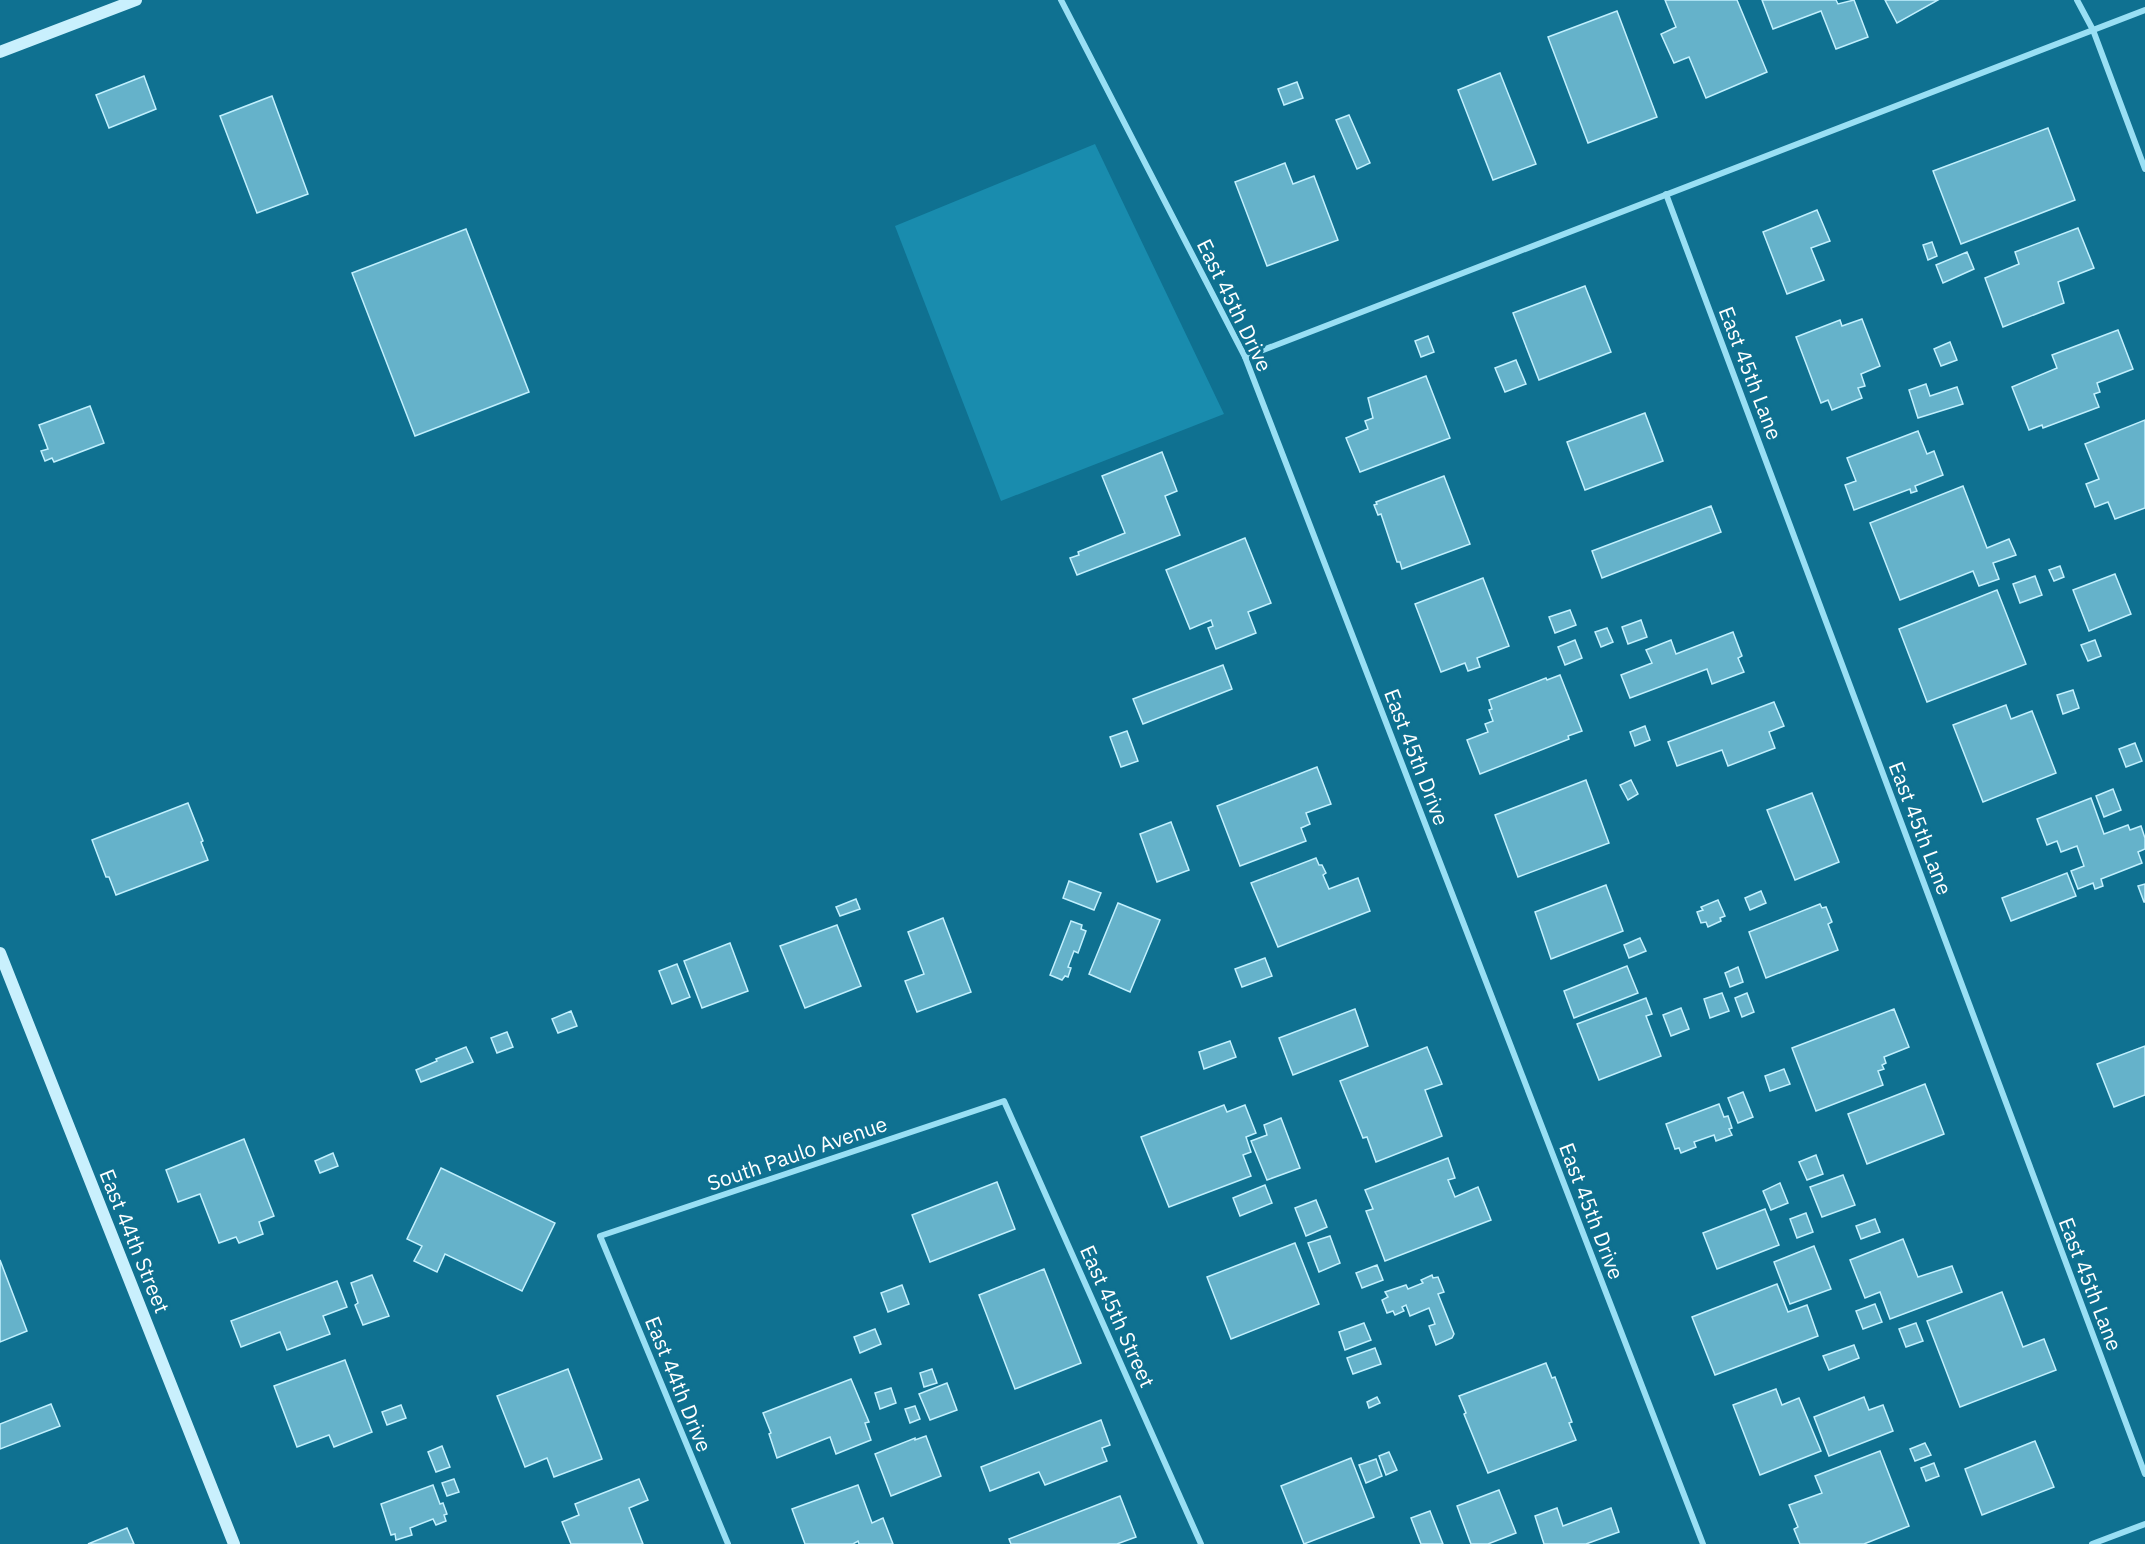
<svg xmlns="http://www.w3.org/2000/svg" width="2145" height="1544" font-family="'IBM Plex Sans',sans-serif">
  <style>
    .green { fill: #198cae }
    .building { fill: #65b2ca; stroke: #c1f0fe; stroke-width: 1.5 }
    .lines { fill: none; stroke-linecap: round; stroke-linejoin: round }
    .street { stroke: #99dff4; stroke-width: 6 }
    .secondary { stroke: #c9f0fd; stroke-width: 12 }
    .labels { text-anchor: middle; dominant-baseline: central; stroke-width: 6; stroke-linejoin: round; paint-order: stroke }
    .street-label { font-size: 21px; fill: #fff; stroke: #0f7191 }
  </style>
  <rect width="100%" height="100%" fill="#0f7191"/>
  <!-- green -->
  <path class="green" d="M1095 144 1224 414 1001 501 895 226Z"/>
  <!-- building -->
  <g class="building">
    <path d="M1665 0H1737L1767 72 1706 98 1689 57 1674 63 1661 34 1676 27Z"/>
    <path d="M1762 0H1836L1838 4 1854 0 1868 37 1836 49 1821 11 1773 29Z"/>
    <path d="M1885 0H1938L1897 23Z"/>
    <path d="M1617 11 1657 117 1588 143 1548 37Z"/>
    <path d="M1500 73 1536 164 1493 180 1458 90Z"/>
    <path d="M144 76 156 109 109 128 96 95Z"/>
    <path d="M1297 82 1303 98 1284 105 1278 89Z"/>
    <path d="M272 96 308 194 257 213 220 116Z"/>
    <path d="M1349 115 1370 163 1357 169 1336 120Z"/>
    <path d="M2048 128 2075 200 1961 244 1933 171Z"/>
    <path d="M1285 163 1293 184 1314 176 1338 240 1267 266 1235 182Z"/>
    <path d="M1817 210 1830 241 1811 248 1824 280 1787 294 1763 232Z"/>
    <path d="M2078 228 2094 268 2058 282 2064 303 2003 327 1985 278 2019 264 2015 252Z"/>
    <path d="M466 229 529 392 415 436 352 273Z"/>
    <path d="M1932 242 1937 256 1928 260 1923 245Z"/>
    <path d="M1967 252 1974 269 1943 283 1936 265Z"/>
    <path d="M1585 286 1611 352 1539 380 1513 313Z"/>
    <path d="M1862 319 1880 366 1861 374 1865 386 1858 388 1862 398 1832 410 1828 400 1821 403 1796 337 1840 320 1842 326Z"/>
    <path d="M2118 330 2133 369 2097 383 2100 392 2094 394 2099 407 2043 428 2042 425 2029 430 2012 387 2057 368 2052 355Z"/>
    <path d="M1428 336 1434 352 1421 357 1415 341Z"/>
    <path d="M1950 342 1957 360 1941 366 1934 349Z"/>
    <path d="M1516 360 1526 384 1505 392 1495 368Z"/>
    <path d="M1426 376 1450 438 1360 472 1346 438 1368 429 1365 421 1373 418 1368 398Z"/>
    <path d="M1926 384 1930 396 1957 387 1963 404 1918 418 1909 390Z"/>
    <path d="M90 406 104 443 54 462 52 458 45 461 41 451 48 449 39 425Z"/>
    <path d="M1645 413 1663 461 1585 490 1567 442Z"/>
    <path d="M2145 420V508L2115 519 2108 502 2095 507 2086 484 2099 479 2085 444Z"/>
    <path d="M1918 431 1927 454 1934 451 1943 475 1915 486 1917 491 1911 493 1910 489 1854 510 1845 485 1856 481 1847 458Z"/>
    <path d="M1162 452 1177 491 1165 496 1180 535 1077 575 1070 558 1079 555 1078 552 1125 533 1102 476Z"/>
    <path d="M1444 476 1470 544 1402 569 1400 562H1397L1381 514 1378 515 1374 505 1377 504 1376 502Z"/>
    <path d="M1963 486 1987 548 2009 539 2016 555 1993 563 1999 579 1979 586 1973 571 1900 600 1870 523Z"/>
    <path d="M1711 506 1721 532 1602 578 1592 551Z"/>
    <path d="M1245 538 1271 603 1248 612 1256 633 1216 649 1208 628 1213 626 1211 620 1190 629 1166 570Z"/>
    <path d="M2060 566 2064 577 2054 581 2049 570Z"/>
    <path d="M2115 574 2131 614 2089 631 2073 590Z"/>
    <path d="M2035 576 2042 595 2020 603 2013 584Z"/>
    <path d="M1483 578 1509 646 1477 658 1480 667 1468 671 1465 663 1441 672 1415 604Z"/>
    <path d="M1997 590 2026 664 1927 702 1899 629Z"/>
    <path d="M1570 610 1576 625 1555 633 1549 617Z"/>
    <path d="M1641 620 1647 637 1628 644 1622 627Z"/>
    <path d="M1607 628 1613 642 1601 647 1595 632Z"/>
    <path d="M1733 632 1742 656 1738 658 1744 672 1712 684 1707 669 1630 698 1621 675 1652 663 1646 650 1671 640 1676 654Z"/>
    <path d="M1575 640 1582 658 1565 665 1558 647Z"/>
    <path d="M2095 640 2101 656 2088 661 2081 645Z"/>
    <path d="M1223 665 1232 689 1143 724 1133 699Z"/>
    <path d="M1560 675 1582 731 1568 736 1569 739 1480 774 1467 740 1488 732 1485 724 1493 721 1489 710 1492 709 1489 700 1546 678 1547 680Z"/>
    <path d="M2073 690 2079 708 2063 714 2057 695Z"/>
    <path d="M1774 702 1784 726 1769 732 1775 748 1728 766 1722 750 1677 766 1668 742Z"/>
    <path d="M2006 705 2011 719 2032 711 2056 773 1983 802 1953 725Z"/>
    <path d="M1645 726 1650 740 1635 746 1630 732Z"/>
    <path d="M1127 731 1138 761 1121 767 1110 737Z"/>
    <path d="M2135 743 2142 761 2126 767 2119 749Z"/>
    <path d="M1317 767 1331 804 1306 813 1310 824 1301 828 1306 841 1240 866 1217 806Z"/>
    <path d="M1586 780 1609 843 1518 877 1495 815Z"/>
    <path d="M1631 780 1638 794 1628 800 1620 785Z"/>
    <path d="M2113 789 2121 810 2104 817 2096 796Z"/>
    <path d="M1812 793 1839 862 1795 880 1767 810Z"/>
    <path d="M2091 798 2104 834 2128 825 2130 830 2141 826 2145 838V849L2138 852 2142 863 2101 879 2103 886 2095 889 2093 883 2078 889 2071 871 2084 866 2077 846 2061 852 2057 841 2047 845 2037 819Z"/>
    <path d="M188 803 203 841 201 842 208 860 116 895 109 877H106L92 840Z"/>
    <path d="M1171 822 1189 870 1157 882 1140 834Z"/>
    <path d="M1316 858 1319 865H1322L1326 873 1323 875 1329 889 1358 878 1370 911 1278 947 1251 883Z"/>
    <path d="M2067 873 2076 896 2011 921 2002 898Z"/>
    <path d="M1069 881 1101 893 1094 910 1063 898Z"/>
    <path d="M2145 884V902H2144L2138 886Z"/>
    <path d="M1606 885 1623 931 1551 959 1535 912Z"/>
    <path d="M1761 891 1766 903 1750 910 1745 898Z"/>
    <path d="M856 899 860 909 840 916 836 907Z"/>
    <path d="M1718 900 1725 916 1720 918 1721 921 1708 927 1706 922 1701 923 1697 912 1703 910 1701 907Z"/>
    <path d="M1118 903 1160 920 1130 992 1089 974Z"/>
    <path d="M1820 904 1822 908 1826 907 1832 922 1828 924 1838 950 1766 978 1749 932Z"/>
    <path d="M943 918 971 992 917 1012 905 981 924 974 908 932Z"/>
    <path d="M1071 921 1082 925 1081 929 1086 931 1078 953 1074 951 1068 967 1071 968 1068 977 1065 976 1062 980 1050 975Z"/>
    <path d="M837 925 861 986 805 1008 780 946Z"/>
    <path d="M1640 938 1646 951 1629 958 1624 945Z"/>
    <path d="M730 943 748 991 702 1008 684 961Z"/>
    <path d="M1265 958 1272 976 1242 987 1235 969Z"/>
    <path d="M677 964 690 997 672 1004 659 971Z"/>
    <path d="M1627 966 1638 993 1574 1018 1564 991Z"/>
    <path d="M1738 967 1743 982 1730 987 1725 973Z"/>
    <path d="M1722 993 1729 1011 1710 1018 1704 999Z"/>
    <path d="M1747 993 1754 1012 1742 1017 1735 998Z"/>
    <path d="M1646 998 1652 1014 1646 1016 1661 1056 1599 1080 1577 1024Z"/>
    <path d="M1681 1008 1689 1029 1671 1036 1663 1015Z"/>
    <path d="M1355 1009 1368 1046 1293 1075 1279 1038Z"/>
    <path d="M1894 1009 1909 1047 1884 1057 1886 1063 1882 1065 1884 1069 1878 1071 1883 1085 1816 1111 1792 1048Z"/>
    <path d="M571 1011 577 1026 558 1033 552 1019Z"/>
    <path d="M507 1032 513 1047 497 1053 491 1038Z"/>
    <path d="M1230 1041 1236 1057 1204 1069 1199 1052Z"/>
    <path d="M2145 1046V1095L2114 1107 2097 1064Z"/>
    <path d="M466 1047 473 1062 421 1082 416 1070 437 1061 436 1059Z"/>
    <path d="M1427 1047 1442 1084 1425 1090 1442 1136 1376 1162 1367 1137 1363 1138 1340 1081Z"/>
    <path d="M1784 1069 1790 1084 1770 1091 1765 1076Z"/>
    <path d="M1925 1084 1944 1134 1867 1164 1848 1114Z"/>
    <path d="M1743 1092 1753 1117 1738 1123 1728 1098Z"/>
    <path d="M1719 1104 1724 1117 1728 1116 1732 1128 1729 1129 1732 1135 1716 1141 1714 1135 1694 1142 1696 1147 1681 1153 1679 1148 1675 1149 1666 1124Z"/>
    <path d="M1224 1105 1227 1112 1245 1105 1256 1133 1246 1137 1251 1152 1243 1155 1251 1176 1169 1207 1141 1137Z"/>
    <path d="M1281 1118 1300 1168 1267 1180 1251 1141 1267 1135 1264 1125Z"/>
    <path d="M244 1139 274 1216 259 1222 263 1234 239 1243 236 1237 219 1243 200 1194 178 1202 166 1170Z"/>
    <path d="M333 1153 338 1166 320 1173 315 1161Z"/>
    <path d="M1816 1155 1823 1174 1807 1180 1799 1162Z"/>
    <path d="M1448 1158 1455 1178 1448 1180 1455 1197 1478 1187 1491 1220 1385 1261 1366 1211 1373 1209 1365 1190Z"/>
    <path d="M441 1168 555 1223 522 1291 445 1254 437 1272 414 1261 422 1246 407 1239Z"/>
    <path d="M1843 1175 1855 1205 1822 1217 1810 1187Z"/>
    <path d="M997 1182 1015 1229 930 1262 912 1215Z"/>
    <path d="M1780 1183 1788 1203 1771 1210 1763 1191Z"/>
    <path d="M1265 1185 1272 1203 1240 1216 1233 1198Z"/>
    <path d="M1316 1200 1327 1227 1306 1236 1295 1208Z"/>
    <path d="M1765 1209 1779 1245 1717 1269 1703 1233Z"/>
    <path d="M1806 1213 1813 1232 1797 1238 1790 1219Z"/>
    <path d="M1875 1219 1880 1232 1861 1239 1856 1226Z"/>
    <path d="M1330 1236 1340 1263 1319 1272 1308 1243Z"/>
    <path d="M1903 1239 1918 1277 1952 1266 1962 1292 1890 1319 1880 1292 1865 1298 1850 1260Z"/>
    <path d="M1295 1243 1319 1304 1231 1339 1207 1277Z"/>
    <path d="M1814 1246 1831 1289 1790 1304 1774 1262Z"/>
    <path d="M0 1260 27 1331 0 1342Z"/>
    <path d="M1377 1265 1383 1280 1362 1288 1356 1273Z"/>
    <path d="M1044 1269 1081 1363 1015 1389 979 1295Z"/>
    <path d="M372 1275 389 1316 363 1325 355 1305 358 1303 351 1283Z"/>
    <path d="M1432 1275 1433 1278 1438 1277 1444 1292 1438 1294 1454 1334 1452 1338 1436 1345 1429 1326 1435 1324 1429 1308 1410 1316 1406 1305 1402 1307 1404 1311 1395 1315 1393 1311 1387 1313 1382 1300 1388 1297 1385 1292 1406 1285 1408 1289 1423 1283 1421 1280Z"/>
    <path d="M337 1281 347 1307 323 1316 330 1334 287 1350 280 1332 241 1347 231 1321Z"/>
    <path d="M1777 1284 1788 1312 1807 1305 1818 1336 1715 1375 1692 1317Z"/>
    <path d="M902 1285 909 1304 888 1312 881 1293Z"/>
    <path d="M2002 1292 2023 1347 2044 1339 2056 1370 1960 1407 1927 1321Z"/>
    <path d="M1875 1304 1882 1322 1863 1329 1856 1311Z"/>
    <path d="M1364 1323 1371 1340 1345 1350 1339 1332Z"/>
    <path d="M1916 1323 1923 1341 1906 1347 1899 1329Z"/>
    <path d="M875 1329 881 1344 860 1353 854 1337Z"/>
    <path d="M1854 1345 1859 1358 1829 1370 1823 1356Z"/>
    <path d="M1375 1348 1381 1364 1353 1374 1347 1358Z"/>
    <path d="M345 1360 372 1432 334 1447 329 1435 297 1447 274 1386Z"/>
    <path d="M1546 1363 1552 1378 1555 1377 1572 1422 1569 1423 1576 1440 1488 1473 1464 1414 1466 1413 1459 1396Z"/>
    <path d="M568 1369 602 1459 554 1477 547 1458 525 1467 497 1396Z"/>
    <path d="M932 1369 937 1383 924 1387 920 1373Z"/>
    <path d="M851 1379 869 1422 865 1423 871 1440 836 1454 830 1437 777 1458 769 1434 771 1433 763 1413Z"/>
    <path d="M947 1383 957 1410 930 1420 919 1394Z"/>
    <path d="M891 1388 896 1403 880 1409 875 1393Z"/>
    <path d="M1776 1389 1782 1405 1799 1398 1821 1451 1760 1475 1733 1405Z"/>
    <path d="M1377 1397 1380 1403 1369 1408 1367 1402Z"/>
    <path d="M1864 1397 1869 1410 1883 1405 1893 1431 1829 1456 1814 1417Z"/>
    <path d="M51 1404 60 1426 0 1449V1424Z"/>
    <path d="M401 1405 406 1418 387 1425 382 1412Z"/>
    <path d="M915 1406 920 1419 910 1423 905 1409Z"/>
    <path d="M1101 1420 1110 1445 1102 1448 1107 1461 1045 1485 1039 1472 990 1491 981 1467Z"/>
    <path d="M926 1436 941 1476 891 1496 875 1454 915 1438V1440Z"/>
    <path d="M2035 1441 2054 1487 1982 1515 1965 1469Z"/>
    <path d="M1925 1443 1931 1455 1915 1461 1910 1449Z"/>
    <path d="M442 1446 450 1467 436 1472 428 1452Z"/>
    <path d="M1880 1451 1909 1526 1864 1544H1800L1794 1529 1798 1527 1789 1505 1822 1493 1815 1476Z"/>
    <path d="M1389 1452 1397 1470 1386 1475 1379 1456Z"/>
    <path d="M1351 1458 1374 1517 1304 1544 1281 1486Z"/>
    <path d="M1376 1459 1382 1476 1366 1483 1359 1465Z"/>
    <path d="M1934 1463 1939 1476 1926 1481 1921 1468Z"/>
    <path d="M454 1479 459 1492 447 1496 442 1483Z"/>
    <path d="M639 1479 648 1500 629 1508 643 1544H571L562 1522 579 1515 575 1504Z"/>
    <path d="M433 1485 440 1504 443 1503 447 1514 444 1515 446 1521 436 1525 433 1519 410 1528 412 1535 396 1540 395 1534 391 1535 381 1504Z"/>
    <path d="M858 1485 872 1523 883 1518 893 1544H859L858 1541 853 1544H805L792 1509Z"/>
    <path d="M1499 1490 1516 1533 1488 1544H1471L1457 1506Z"/>
    <path d="M1120 1496 1136 1537 1117 1544H1011L1009 1539Z"/>
    <path d="M1557 1508 1563 1526 1611 1508 1619 1532 1586 1544H1544L1535 1516Z"/>
    <path d="M1430 1511 1443 1544H1421L1411 1518Z"/>
    <path d="M127 1528 134 1544H88Z"/>
  </g>
  <g class="lines">
    <!-- street -->
    <g class="street">
      <path d="M1061 0 1245 357 1703 1544"/>
      <path d="M2077 0 2093 30 2145 169"/>
      <path d="M1666 194 2145 1474"/>
      <path d="M1245 357 2145 10"/>
      <path d="M728 1544 600 1236 1004 1101 1201 1544"/>
      <path d="M2092 1544 2145 1524"/>
    </g>
    <!-- secondary -->
    <g class="secondary">
      <path d="M0 52 136 0"/>
      <path d="M0 953 234 1544"/>
    </g>
  </g>
  <g class="labels">
    <!-- street labels -->
    <g class="street-label">
      <text transform="translate(1235 305) rotate(64)">East 45th Drive</text>
      <text transform="translate(1751 373) rotate(69)">East 45th Lane</text>
      <text transform="translate(1417 757) rotate(69)">East 45th Drive</text>
      <text transform="translate(1921 828) rotate(69)">East 45th Lane</text>
      <text transform="translate(797 1153) rotate(-19)">South Paulo Avenue</text>
      <text transform="translate(1592 1211) rotate(69)">East 45th Drive</text>
      <text transform="translate(135 1241) rotate(68)">East 44th Street</text>
      <text transform="translate(2091 1284) rotate(69)">East 45th Lane</text>
      <text transform="translate(1118 1316) rotate(66)">East 45th Street</text>
      <text transform="translate(679 1384) rotate(68)">East 44th Drive</text>
    </g>
  </g>
</svg>
